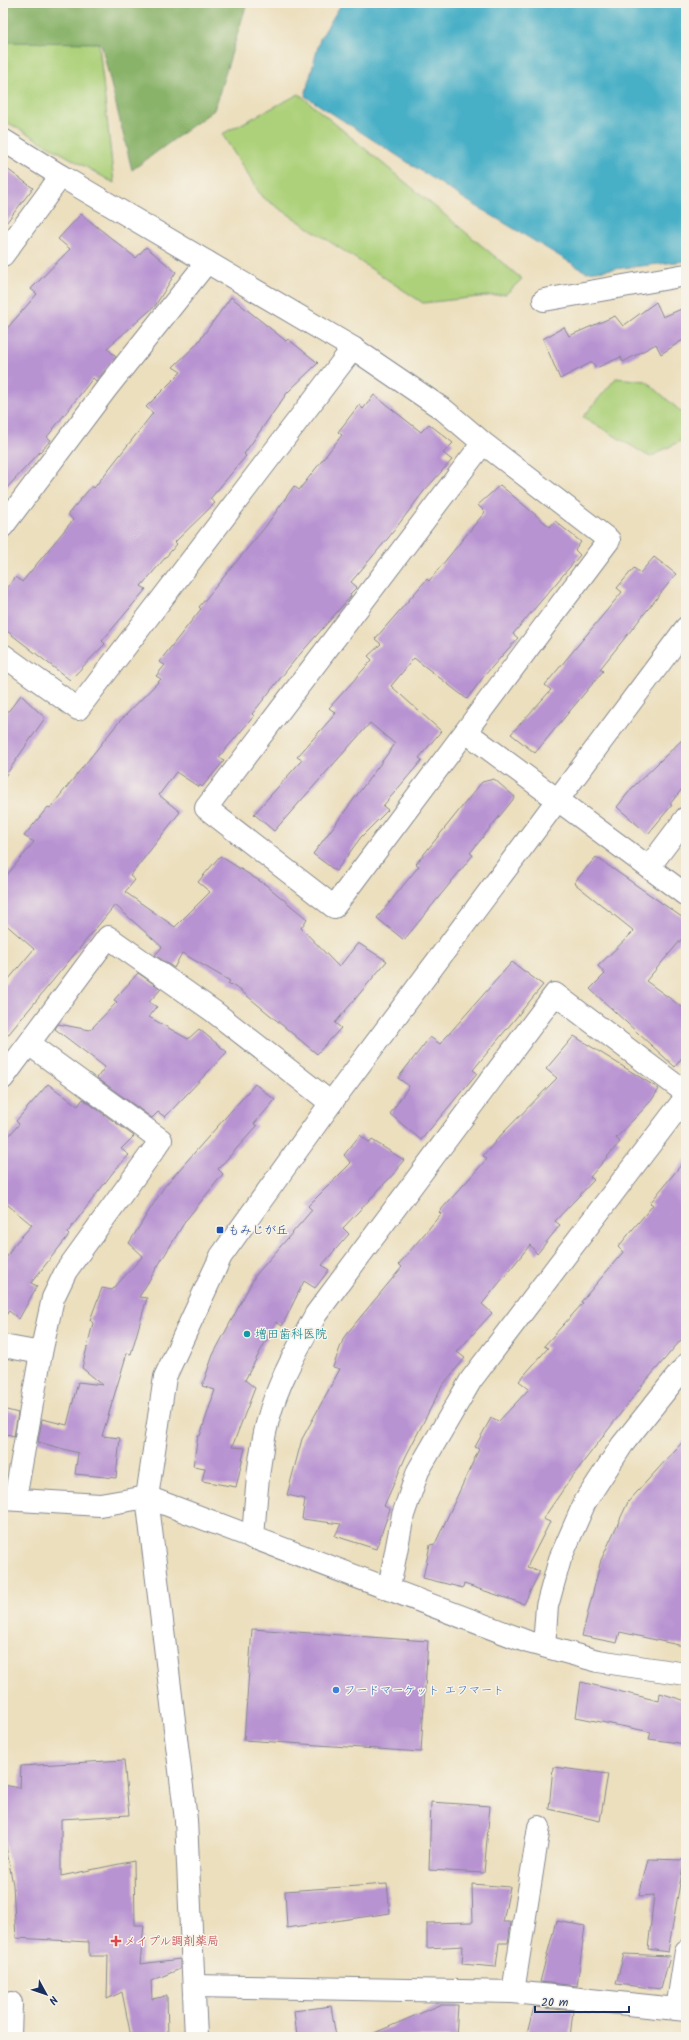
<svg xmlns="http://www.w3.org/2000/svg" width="689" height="2040" font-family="Kalam,'Klee One',sans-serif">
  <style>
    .green { fill: #add17a; stroke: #64806c }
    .forest { fill: #8ab36a; stroke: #527164 }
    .water { fill: #47afc6; stroke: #316f92 }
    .building { fill: #b893d2 }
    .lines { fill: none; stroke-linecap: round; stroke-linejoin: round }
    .street-casing { stroke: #84878e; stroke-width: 24 }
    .secondary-casing { stroke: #84878e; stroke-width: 24 }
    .street { stroke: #fff; stroke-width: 22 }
    .secondary { stroke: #fff; stroke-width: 22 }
    .transit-dot { fill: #1a4fb4; stroke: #f7f3e8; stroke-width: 1.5 }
    .culture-dot { fill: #0f9aa8; stroke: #f7f3e8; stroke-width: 1.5 }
    .shop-dot { fill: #3f7fe0; stroke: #f7f3e8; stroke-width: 1.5 }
    .health-dot { fill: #e0444e; stroke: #f7f3e8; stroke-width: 1.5 }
    .labels { text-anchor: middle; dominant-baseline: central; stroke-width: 3; stroke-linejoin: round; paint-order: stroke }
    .transit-label { font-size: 12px; fill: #164399; stroke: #f7f3e8; text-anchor: start }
    .culture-label { font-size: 12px; fill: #0d838f; stroke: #f7f3e8; text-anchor: start }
    .shop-label { font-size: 12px; fill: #366cbe; stroke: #f7f3e8; text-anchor: start }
    .health-label { font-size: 12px; fill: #be3a42; stroke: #f7f3e8; text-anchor: start }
  </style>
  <rect width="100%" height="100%" fill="#f7f3e8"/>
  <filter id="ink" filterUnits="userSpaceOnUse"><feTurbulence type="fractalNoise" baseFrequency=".025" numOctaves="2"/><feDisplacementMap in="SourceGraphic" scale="8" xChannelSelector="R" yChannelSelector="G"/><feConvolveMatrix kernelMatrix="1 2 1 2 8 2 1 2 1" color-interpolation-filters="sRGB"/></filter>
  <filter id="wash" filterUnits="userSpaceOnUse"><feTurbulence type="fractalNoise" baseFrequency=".012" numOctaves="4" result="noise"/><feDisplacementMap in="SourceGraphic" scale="16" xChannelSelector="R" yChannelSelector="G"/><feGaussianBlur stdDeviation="0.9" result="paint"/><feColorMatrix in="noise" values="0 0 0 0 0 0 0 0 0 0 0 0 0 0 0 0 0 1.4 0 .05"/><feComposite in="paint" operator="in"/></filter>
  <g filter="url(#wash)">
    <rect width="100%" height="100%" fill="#ecdfbe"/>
    <!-- green -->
    <g class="green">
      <path d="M96 17 114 183 3 120V32Z"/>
      <path d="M299 94 522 279 506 294 423 303 262 197 222 134Z"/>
      <path d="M616 378 646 381 686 416V438L650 457 583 417Z"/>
    </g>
    <!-- forest -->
    <path class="forest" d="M3 3H247L214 110 132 170 101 43 3 42Z"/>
    <!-- water -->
    <path class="water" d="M342 3H686V261L586 272 466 200 305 96 320 39Z"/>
    <g id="blocks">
      <!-- building -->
      <g class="building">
        <path d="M3 166 33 188 3 227Z"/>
        <path d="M81 214 136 258 146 247 176 272 155 306 107 348 116 357 96 381 93 378 47 437 51 440 3 492V333L37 294 31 289 70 249 58 239Z"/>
        <path d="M231 297 286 341 288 339 318 363 287 393 244 454 246 456 210 499 215 503 175 542 177 544 141 586 146 589 102 641 105 644 70 680 3 628V592L16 577 22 582 73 520 68 514 92 486 94 488 153 413 146 407 181 372 173 367 196 345Z"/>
        <path d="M656 302 663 317 686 307V338L661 354 656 344 623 362 621 357 596 368 592 362 560 379 543 339 564 327 569 336 615 316 623 326Z"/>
        <path d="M374 395 421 432 429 424 453 443 443 453 452 460 424 491 389 537 351 582 357 587 350 594 351 596 294 661 252 714 254 716 219 757 224 761 202 787 200 785 199 787 176 772 159 795 180 812 130 876 135 880 125 892 175 927 210 892 198 882 220 856 266 885 307 919 301 928 339 967 358 943 387 961 335 1023 341 1028 317 1054 240 990 228 983 230 981 182 953 174 968 155 955 162 947 115 905 3 1041V986L34 949 3 922V880L34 842 24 836 48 807 50 808 118 723 161 679 156 676 165 665 159 662 201 609 199 607 266 526 294 486 299 490 342 435 338 432 359 405 363 409Z"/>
        <path d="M500 485 550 527 555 521 581 542 575 550 580 555 513 634 518 638 484 676 467 699 414 658 391 686 441 731 419 758 422 760 383 806 388 810 361 837 336 871 313 854 395 744 370 723 274 831 254 814 302 760 297 757 336 713 329 708 372 660 368 656 381 644 375 639 427 579 429 581 485 512 478 505Z"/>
        <path d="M654 557 676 574 600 669 603 671 535 753 511 734 551 690 545 685 622 592 617 588 634 568 640 573Z"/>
        <path d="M21 695 45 718 3 779V718Z"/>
        <path d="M686 736V784L670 804 672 805 648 834 617 807 632 788Z"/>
        <path d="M494 779 515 797 470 853 473 855 404 940 377 918 419 866 416 864 482 782Z"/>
        <path d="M596 857 686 920V934L646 981 686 1010V1052L675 1067 590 989 605 974 598 966 634 931 574 883Z"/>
        <path d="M512 962 543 985 473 1070 477 1073 421 1140 390 1114 409 1086 398 1078 430 1037 440 1044Z"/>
        <path d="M138 973 161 989 149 1002 157 1007 149 1017 188 1039 199 1029 227 1052 165 1117 158 1112 152 1118 97 1078 105 1067 55 1029 58 1024 90 1030 117 1002 114 1000Z"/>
        <path d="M574 1036 659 1089 651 1101 616 1138 620 1142 590 1177 594 1180 555 1221 560 1225 537 1254 530 1245 482 1304 492 1313 457 1352 465 1358 442 1386 406 1456 384 1506 390 1509 376 1549 335 1536 341 1524 302 1519 305 1499 287 1495 302 1439 340 1369 333 1367 344 1337 402 1267 399 1264 441 1214 439 1212 487 1159 483 1156 501 1135 557 1078 546 1069Z"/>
        <path d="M48 1084 78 1106 83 1099 134 1136 121 1149 129 1155 114 1171 67 1233 69 1235 31 1283 37 1286 19 1319 9 1311 3 1319V1264L13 1246 32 1225 3 1201V1143L19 1124 16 1121Z"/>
        <path d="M255 1084 275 1100 254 1124 257 1126 218 1169 223 1174 186 1220 139 1297 147 1298 131 1354 127 1353 102 1436 120 1438 116 1478 75 1474 78 1453 38 1442 42 1419 67 1425 78 1382 103 1385 82 1368 93 1323 90 1320 102 1288 112 1290 143 1256 129 1243 164 1187Z"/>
        <path d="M360 1135 370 1143 372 1140 404 1160 398 1167 399 1168 343 1228 349 1234 322 1265 329 1270 315 1288 304 1281 282 1326 276 1322 245 1380 255 1388 232 1447 245 1448 236 1487 202 1481 205 1468 193 1466 198 1436H200L215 1390 202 1386 213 1355 255 1276 312 1210 308 1206 351 1163 344 1155Z"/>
        <path d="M686 1159V1334L641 1387 571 1478 543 1519 550 1522 527 1567 540 1571 524 1604 464 1584 463 1588 423 1578 430 1545 435 1544 479 1449 475 1447 491 1418 498 1422 529 1389 519 1381 548 1348 544 1346 583 1303 581 1302 623 1252 618 1247 653 1205 650 1203Z"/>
        <path d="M3 1409 18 1413 14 1436 3 1433Z"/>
        <path d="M686 1438V1632L683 1646 620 1632 617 1643 582 1636 601 1560 628 1502Z"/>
        <path d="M252 1629 428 1641 421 1752 244 1740Z"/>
        <path d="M581 1682 659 1701 660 1693 686 1701V1744L649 1739 651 1732 576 1717Z"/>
        <path d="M124 1760 129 1815 61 1819V1876L134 1861 135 1925H144L140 1964 180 1959V1969L151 1981 152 1999 167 1996 168 2037H131L122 1992 107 1999 108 1956H89V1942L16 1938 13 1885 3 1829V1785L20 1788 21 1766Z"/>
        <path d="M553 1767 608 1774 600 1821 549 1809Z"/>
        <path d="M431 1802 490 1806 484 1873 429 1870Z"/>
        <path d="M648 1859 684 1860 668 1952 648 1949 654 1895 639 1896Z"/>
        <path d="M387 1884 390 1913 287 1928 285 1891Z"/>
        <path d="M472 1884 510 1887 503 1922H511L508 1943H499L496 1967 462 1964 463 1946 427 1948V1923L473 1922Z"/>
        <path d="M556 1921 585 1926 577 1986 540 1982Z"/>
        <path d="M624 1954 670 1956 661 1989 616 1984Z"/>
        <path d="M440 2005H458L456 2037H365Z"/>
        <path d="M331 2006 336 2037H297L294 2011Z"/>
        <path d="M534 2007 573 2011 570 2037H526Z"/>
      </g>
    </g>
  </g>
  <g filter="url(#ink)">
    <use href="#blocks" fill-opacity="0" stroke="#84878e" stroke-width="1"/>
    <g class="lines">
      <defs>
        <g id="street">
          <path d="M3 140 61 176 353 348 444 410 483 443 609 540 334 907 206 808 483 443"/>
          <path d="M3 255 61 176"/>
          <path d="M544 300 686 275"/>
          <path d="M3 526 106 389 207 262"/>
          <path d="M3 655 78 709 353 348"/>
          <path d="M466 732 686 895"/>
          <path d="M649 867 686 818"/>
          <path d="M3 1078 108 937 213 1011 331 1103"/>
          <path d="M3 1346 41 1353 53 1298 66 1271 161 1140 29 1044"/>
          <path d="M3 1499 100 1505 147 1497 528 1642 598 1661 686 1674"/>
          <path d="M15 1499 41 1353"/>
          <path d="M253 1538C256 1499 258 1458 268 1420 278 1382 298 1348 316 1314L555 994 686 1093"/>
          <path d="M389 1588 403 1515 418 1471 471 1380 686 1097"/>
          <path d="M544 1646 547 1606 560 1559 585 1502 622 1445 686 1365"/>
          <path d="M194 1986 513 1992 686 2010"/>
          <path d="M513 1992 539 1827"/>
          <path d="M677 2009 686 1951"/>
          <path d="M10 2037 11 2003"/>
        </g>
        <path id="secondary" d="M196 2037 186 1820 147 1497 165 1377 221 1256 331 1103 686 628"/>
      </defs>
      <!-- street casing -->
      <use href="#street" class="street-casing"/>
      <!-- secondary casing -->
      <use href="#secondary" class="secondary-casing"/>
      <!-- street -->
      <use href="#street" class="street"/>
      <!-- secondary -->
      <use href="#secondary" class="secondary"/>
    </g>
  </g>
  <!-- markers -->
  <rect class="transit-dot" x="216" y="1226" width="8" height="8" rx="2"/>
  <circle class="culture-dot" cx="247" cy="1334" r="4"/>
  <circle class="shop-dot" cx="336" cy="1690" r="4"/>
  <path class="health-dot" d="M114 1935h4v4h4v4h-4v4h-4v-4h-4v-4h4z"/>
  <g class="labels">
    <!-- transit labels -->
    <g class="transit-label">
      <text x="228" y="1230">もみじが丘</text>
    </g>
    <!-- culture labels -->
    <g class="culture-label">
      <text x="255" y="1334">増田歯科医院</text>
    </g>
    <!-- shop labels -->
    <g class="shop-label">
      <text x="344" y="1690">フードマーケット エフマート</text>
    </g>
    <!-- health labels -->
    <g class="health-label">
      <text x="124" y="1941">メイプル調剤薬局</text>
    </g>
  </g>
  <!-- margin -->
  <rect width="689" height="2040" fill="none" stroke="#f7f3e8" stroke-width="16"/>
  <!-- north arrow -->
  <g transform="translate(46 1994) rotate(130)" stroke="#f7f3e8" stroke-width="3" paint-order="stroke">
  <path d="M0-3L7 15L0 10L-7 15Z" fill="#1b2f5e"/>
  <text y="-6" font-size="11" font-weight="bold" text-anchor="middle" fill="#1b2f5e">N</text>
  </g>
  <!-- scale -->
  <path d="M535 2006v6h94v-6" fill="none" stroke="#1b2f5e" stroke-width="2"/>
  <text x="541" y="2006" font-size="12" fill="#1b2f5e" stroke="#f7f3e8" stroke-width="3" paint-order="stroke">20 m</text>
</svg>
